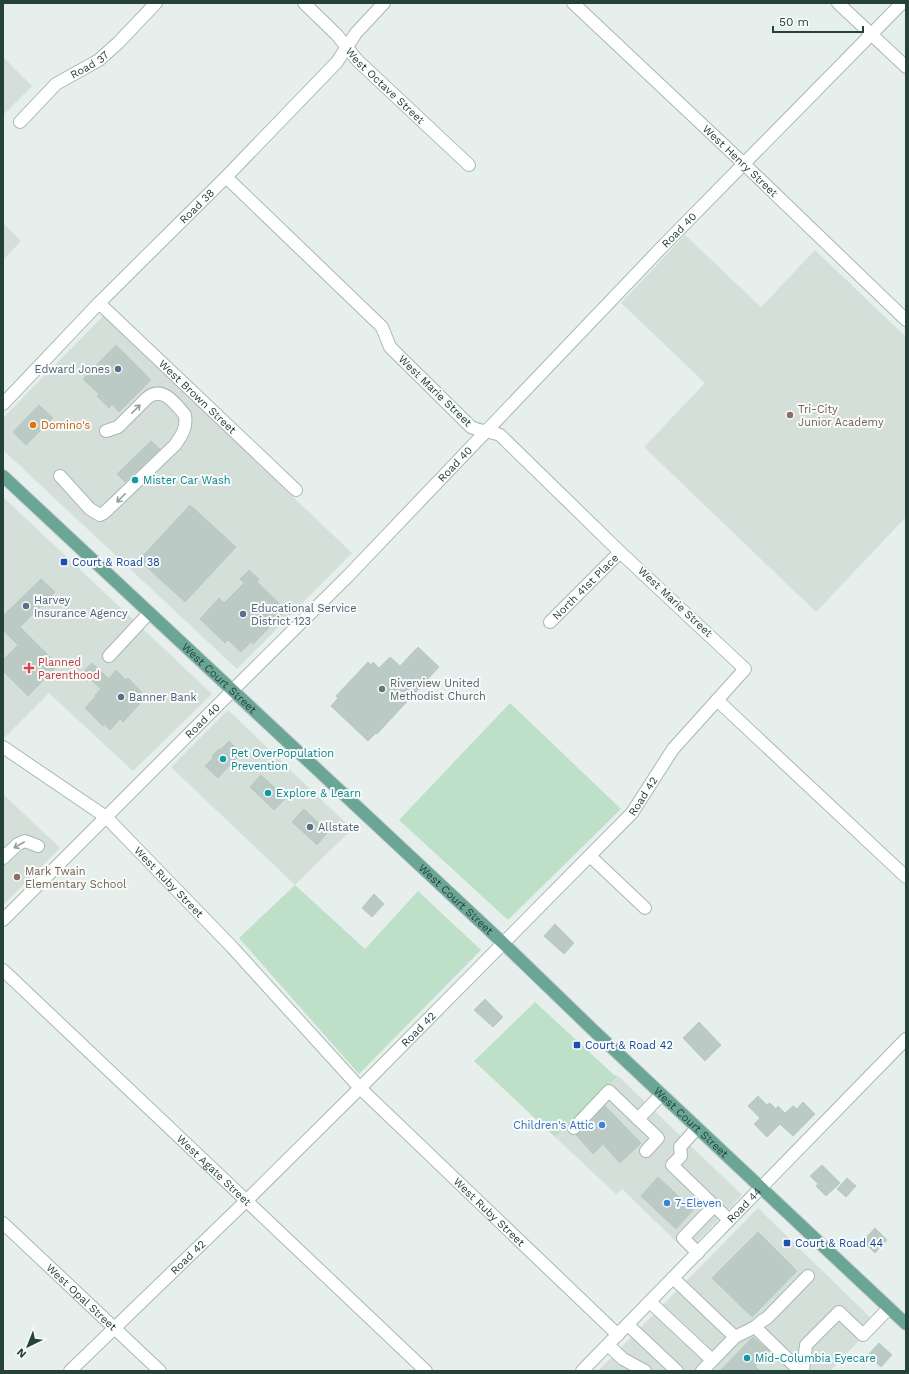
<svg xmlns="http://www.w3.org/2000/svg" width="909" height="1374" font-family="'Work Sans',sans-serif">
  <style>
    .built { fill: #d4dfda }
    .green { fill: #bfe0c8 }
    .building { fill: #bbcac4; stroke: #b8c9c2 }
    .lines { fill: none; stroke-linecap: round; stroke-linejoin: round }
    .minor-casing { stroke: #a8b8b2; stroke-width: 14 }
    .major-casing { stroke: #c2cac8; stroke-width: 14 }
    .minor { stroke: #fff; stroke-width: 12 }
    .major { stroke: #6aa596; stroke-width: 12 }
    .oneway { stroke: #92a09c }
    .service-dot { fill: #5c6f8a; stroke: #f7fbf9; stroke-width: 1.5 }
    .education-dot { fill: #8d6e63; stroke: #f7fbf9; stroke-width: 1.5 }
    .food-dot { fill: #e8710a; stroke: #f7fbf9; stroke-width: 1.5 }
    .culture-dot { fill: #0f9aa8; stroke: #f7fbf9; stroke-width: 1.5 }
    .transit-dot { fill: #1a4fb4; stroke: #f7fbf9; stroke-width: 1.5 }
    .health-dot { fill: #e0444e; stroke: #f7fbf9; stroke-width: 1.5 }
    .worship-dot { fill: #6b7280; stroke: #f7fbf9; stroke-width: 1.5 }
    .shop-dot { fill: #3f7fe0; stroke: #f7fbf9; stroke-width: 1.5 }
    .labels { text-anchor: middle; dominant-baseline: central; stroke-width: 4; stroke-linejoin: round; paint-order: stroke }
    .street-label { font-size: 11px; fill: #24423a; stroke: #f7fbf9 }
    .service-label { font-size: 11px; fill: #4e5e75; stroke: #f7fbf9; text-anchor: start }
    .education-label { font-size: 11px; fill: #785e54; stroke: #f7fbf9; text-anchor: start }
    .food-label { font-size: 11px; fill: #c56008; stroke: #f7fbf9; text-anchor: start }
    .culture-label { font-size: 11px; fill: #0d838f; stroke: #f7fbf9; text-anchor: start }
    .transit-label { font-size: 11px; fill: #164399; stroke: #f7fbf9; text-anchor: start }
    .health-label { font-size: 11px; fill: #be3a42; stroke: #f7fbf9; text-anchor: start }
    .worship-label { font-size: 11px; fill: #5b616d; stroke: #f7fbf9; text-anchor: start }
    .shop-label { font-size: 11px; fill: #366cbe; stroke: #f7fbf9; text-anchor: end }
  </style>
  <rect width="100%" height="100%" fill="#e6efeb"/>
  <!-- built -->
  <g class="built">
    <path d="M3 57 32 86 3 115Z"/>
    <path d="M3 223 21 241 3 260Z"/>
    <path d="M685 235 761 307 815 250 906 337V517L816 612 644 447 705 383 621 303Z"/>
    <path d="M103 316 352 553 237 669 3 450V418Z"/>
    <path d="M3 497 212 694 133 771 49 693 3 739Z"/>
    <path d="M228 710 352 829 295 885 171 767Z"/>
    <path d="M3 794 60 848 3 905Z"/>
    <path d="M618 1076 742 1195 687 1252 622 1189 616 1194 555 1137Z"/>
    <path d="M758 1208 876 1323 830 1371H598Z"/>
  </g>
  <!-- green -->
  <g class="green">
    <path d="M510 703 621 809 508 920 399 820Z"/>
    <path d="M295 885 365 949 418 891 481 950 359 1074 239 938Z"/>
    <path d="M535 1002 614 1075 618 1076 555 1137 474 1061Z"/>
  </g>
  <!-- building -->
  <g class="building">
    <path d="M116 345 151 380 119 412 112 404 109 408 97 396 99 394 83 379Z"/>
    <path d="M39 405 53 418 26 445 13 432Z"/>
    <path d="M151 441 160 449 125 482 117 474Z"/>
    <path d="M190 505 236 547 185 602 139 560Z"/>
    <path d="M249 570 259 579 257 582 286 610 253 644 251 642 241 652 228 640 225 643 200 619 219 598 224 603 244 583 240 579Z"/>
    <path d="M41 579 55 592 20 627 58 665 28 696 3 671V660L18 645 3 630V616Z"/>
    <path d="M418 647 439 667 377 734 376 733 368 741 331 706 338 698 336 696 368 662 371 665 373 662 379 668 390 657 400 666Z"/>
    <path d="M92 663 109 679 116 670 126 680 128 678 146 697 123 722 120 719 110 730 104 724 103 726 85 708 96 696 95 695 101 689 83 672Z"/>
    <path d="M229 741 241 753 218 778 205 766 213 758 212 756 219 749 220 750Z"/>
    <path d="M261 775 286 798 274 810 250 787Z"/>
    <path d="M304 809 328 832 317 845 292 822Z"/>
    <path d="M374 894 384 904 372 917 362 908Z"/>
    <path d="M555 924 574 943 564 954 544 936Z"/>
    <path d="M485 999 503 1017 493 1027 474 1010Z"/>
    <path d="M699 1022 721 1045 705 1061 683 1038Z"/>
    <path d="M758 1096 767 1105 770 1103 776 1109 778 1106 785 1113 793 1106 797 1109 803 1102 815 1114 793 1136 780 1124 767 1137 754 1124 760 1118 748 1106Z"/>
    <path d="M605 1106 641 1143 620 1163 603 1144 593 1154 576 1135 579 1133Z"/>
    <path d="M822 1165 840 1183 826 1196 816 1186 818 1184 810 1176Z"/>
    <path d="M658 1177 693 1210 676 1229 641 1196Z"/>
    <path d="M847 1178 856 1186 846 1197 837 1189Z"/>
    <path d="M875 1228 887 1240 875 1253 863 1241Z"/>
    <path d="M758 1232 797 1271 752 1317 712 1278Z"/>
    <path d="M753 1337 769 1351 755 1366 760 1371H720Z"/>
    <path d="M879 1343 892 1355 881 1367 868 1355Z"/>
  </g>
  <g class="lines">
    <defs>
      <g id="minor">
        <path id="s1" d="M304 3 337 35 357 60 469 165"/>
        <path id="s2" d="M573 3 744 164 906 320"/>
        <path d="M838 3 906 67"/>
        <path id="s3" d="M20 122 56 84 99 60 118 43 156 3"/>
        <path id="s4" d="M99 303 296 490"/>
        <path id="s5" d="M3 404 99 303 226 177 337 62 356 33 384 3"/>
        <path d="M60 476 90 509 100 515 104 513 175 445C182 435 187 428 185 415 175 403 162 385 147 398L118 427 106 431"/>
        <path id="s6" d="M550 622 620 552"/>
        <path d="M109 656 149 613"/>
        <path d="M717 700 906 877"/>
        <path id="s7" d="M3 747 106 817 231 946 360 1088 618 1335"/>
        <path d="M590 856 645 908"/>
        <path d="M3 858 18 844 25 841 38 846"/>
        <path id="s8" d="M3 920 248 675 348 576 663 246 902 3"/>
        <path id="s9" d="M3 970 426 1371"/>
        <path d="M574 1128 609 1091 638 1119"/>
        <path d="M697 1128 680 1147 681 1156 672 1165 729 1220"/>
        <path d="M646 1151 658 1138 638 1119 661 1095"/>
        <path id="s10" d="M3 1223 160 1371"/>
        <path d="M698 1253 683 1238 714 1206"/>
        <path d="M673 1278 735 1337 755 1327"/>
        <path d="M650 1302 712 1360"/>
        <path d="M628 1325 677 1371"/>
        <path d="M608 1345 623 1359 645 1371"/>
        <path id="s11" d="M70 1371 246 1201 360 1088 632 813 673 749 745 669 620 552 500 435C491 431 481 432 471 427L390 347 382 327 226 177"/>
        <path id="s12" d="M582 1371 906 1039"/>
        <path d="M702 1371 735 1337"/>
        <path d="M800 1371 755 1327 762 1321 767 1318 808 1276"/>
        <path d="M803 1371 806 1345 839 1312 863 1335 889 1308"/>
      </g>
      <g id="major">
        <path id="s13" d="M3 476 503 943 592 1029 906 1324"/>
      </g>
    </defs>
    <!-- minor casing -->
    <use href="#minor" class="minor-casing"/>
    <!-- major casing -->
    <use href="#major" class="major-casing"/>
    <!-- minor -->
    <use href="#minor" class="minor"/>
    <!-- major -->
    <use href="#major" class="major"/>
  </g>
  <!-- one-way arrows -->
  <defs><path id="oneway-shaft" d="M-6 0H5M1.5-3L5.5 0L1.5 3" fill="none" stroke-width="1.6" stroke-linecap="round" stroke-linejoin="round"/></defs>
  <g class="oneway">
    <use href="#oneway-shaft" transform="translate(136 409) rotate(-45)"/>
    <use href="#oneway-shaft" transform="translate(121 498) rotate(135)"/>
    <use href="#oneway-shaft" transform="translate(19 845) rotate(150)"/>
  </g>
  <!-- markers -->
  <g class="service-dot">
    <circle cx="118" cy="369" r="4"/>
    <circle cx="26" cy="606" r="4"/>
    <circle cx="243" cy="614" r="4"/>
    <circle cx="121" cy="697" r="4"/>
    <circle cx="310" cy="827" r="4"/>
  </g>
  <g class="education-dot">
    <circle cx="790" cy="415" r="4"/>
    <circle cx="17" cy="877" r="4"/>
  </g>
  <circle class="food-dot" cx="33" cy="425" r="4"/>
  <g class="culture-dot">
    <circle cx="135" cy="480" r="4"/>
    <circle cx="223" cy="759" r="4"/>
    <circle cx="268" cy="793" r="4"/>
    <circle cx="747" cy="1358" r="4"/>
  </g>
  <g class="transit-dot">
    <rect x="60" y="558" width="8" height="8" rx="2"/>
    <rect x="573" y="1041" width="8" height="8" rx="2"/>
    <rect x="783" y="1239" width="8" height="8" rx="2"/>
  </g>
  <path class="health-dot" d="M27 662h4v4h4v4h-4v4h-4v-4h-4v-4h4z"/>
  <circle class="worship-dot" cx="382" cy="689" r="4"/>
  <g class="shop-dot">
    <circle cx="602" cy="1125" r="4"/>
    <circle cx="667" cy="1203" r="4"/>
  </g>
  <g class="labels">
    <!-- street labels -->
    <g class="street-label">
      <text stroke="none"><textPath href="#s3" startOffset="91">Road 37</textPath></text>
      <text stroke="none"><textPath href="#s1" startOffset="116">West Octave Street</textPath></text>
      <text stroke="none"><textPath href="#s2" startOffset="230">West Henry Street</textPath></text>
      <text stroke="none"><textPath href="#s5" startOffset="277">Road 38</textPath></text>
      <text stroke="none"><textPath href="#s8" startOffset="966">Road 40</textPath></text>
      <text transform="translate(435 391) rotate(44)">West Marie Street</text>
      <text stroke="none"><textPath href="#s4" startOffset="136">West Brown Street</textPath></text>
      <text stroke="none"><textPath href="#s8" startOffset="642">Road 40</textPath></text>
      <text stroke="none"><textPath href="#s6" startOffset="50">North 41st Place</textPath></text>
      <text transform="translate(675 602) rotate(43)">West Marie Street</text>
      <text stroke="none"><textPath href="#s13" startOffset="296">West Court Street</textPath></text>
      <text stroke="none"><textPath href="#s8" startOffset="282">Road 40</textPath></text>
      <text stroke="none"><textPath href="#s11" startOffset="812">Road 42</textPath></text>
      <text stroke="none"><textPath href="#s7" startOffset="215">West Ruby Street</textPath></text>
      <text stroke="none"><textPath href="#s13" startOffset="620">West Court Street</textPath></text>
      <text stroke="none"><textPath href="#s11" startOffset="488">Road 42</textPath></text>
      <text stroke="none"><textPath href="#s13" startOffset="944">West Court Street</textPath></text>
      <text stroke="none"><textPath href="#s9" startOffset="291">West Agate Street</textPath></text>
      <text stroke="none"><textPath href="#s12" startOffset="232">Road 44</textPath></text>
      <text stroke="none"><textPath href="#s7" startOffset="675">West Ruby Street</textPath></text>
      <text stroke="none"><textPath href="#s11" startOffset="164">Road 42</textPath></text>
      <text stroke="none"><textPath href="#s10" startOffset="108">West Opal Street</textPath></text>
    </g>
    <!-- service labels -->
    <g class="service-label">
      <text x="110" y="369" text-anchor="end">Edward Jones</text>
      <text x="34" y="600">Harvey<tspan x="34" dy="13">Insurance Agency</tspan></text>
      <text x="251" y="608">Educational Service<tspan x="251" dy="13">District 123</tspan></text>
      <text x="129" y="697">Banner Bank</text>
      <text x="318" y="827">Allstate</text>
    </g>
    <!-- education labels -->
    <g class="education-label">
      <text x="798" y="409">Tri-City<tspan x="798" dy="13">Junior Academy</tspan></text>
      <text x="25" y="871">Mark Twain<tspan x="25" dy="13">Elementary School</tspan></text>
    </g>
    <!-- food labels -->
    <g class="food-label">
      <text x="41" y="425">Domino's</text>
    </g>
    <!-- culture labels -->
    <g class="culture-label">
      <text x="143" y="480">Mister Car Wash</text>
      <text x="231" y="753">Pet OverPopulation<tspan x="231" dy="13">Prevention</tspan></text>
      <text x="276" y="793">Explore &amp; Learn</text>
      <text x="755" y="1358">Mid-Columbia Eyecare</text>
    </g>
    <!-- transit labels -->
    <g class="transit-label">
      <text x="72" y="562">Court &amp; Road 38</text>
      <text x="585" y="1045">Court &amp; Road 42</text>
      <text x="795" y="1243">Court &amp; Road 44</text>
    </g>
    <!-- health labels -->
    <g class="health-label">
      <text x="38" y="662">Planned<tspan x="38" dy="13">Parenthood</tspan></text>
    </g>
    <!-- worship labels -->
    <g class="worship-label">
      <text x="390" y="683">Riverview United<tspan x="390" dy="13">Methodist Church</tspan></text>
    </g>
    <!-- shop labels -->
    <g class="shop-label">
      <text x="594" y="1125">Children's Attic</text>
      <text x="675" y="1203" text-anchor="start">7-Eleven</text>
    </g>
  </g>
  <!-- border -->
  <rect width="909" height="1374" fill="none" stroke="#24423a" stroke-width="8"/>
  <!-- north arrow -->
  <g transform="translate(28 1346) rotate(223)" stroke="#f7fbf9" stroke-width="3" paint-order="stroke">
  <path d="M0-3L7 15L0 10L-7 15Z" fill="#24423a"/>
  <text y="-6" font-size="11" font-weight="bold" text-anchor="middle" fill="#24423a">N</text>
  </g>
  <!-- scale -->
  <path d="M773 26v6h90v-6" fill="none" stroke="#24423a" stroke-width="2"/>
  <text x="779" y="26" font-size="12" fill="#24423a" stroke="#f7fbf9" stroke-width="3" paint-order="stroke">50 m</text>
</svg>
